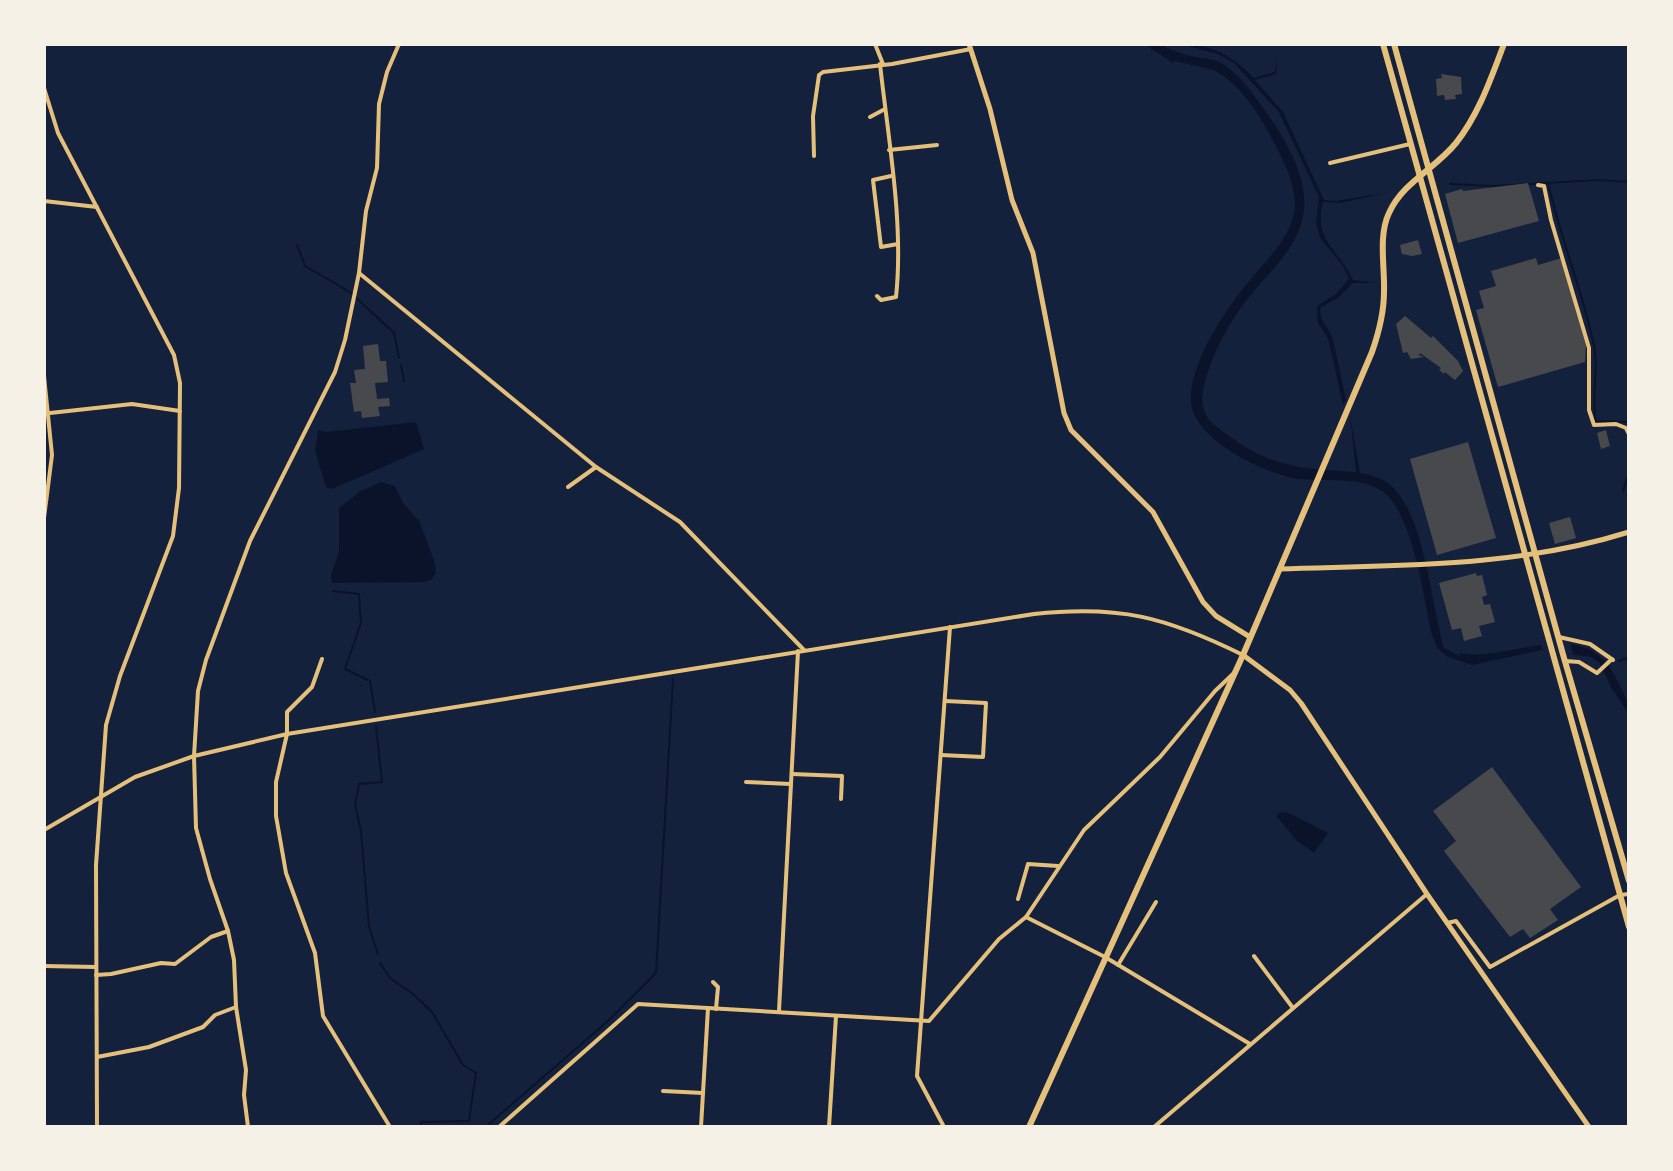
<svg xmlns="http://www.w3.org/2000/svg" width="1673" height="1171" font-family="Lato,sans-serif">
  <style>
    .water { fill: #0b132b }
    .pier { fill: #14213d }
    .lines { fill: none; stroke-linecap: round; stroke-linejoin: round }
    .stream { stroke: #0b132b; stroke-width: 2 }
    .building { fill: #48494c }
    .minor { stroke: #e5c07b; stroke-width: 4 }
    .tertiary { stroke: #e5c07b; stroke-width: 5 }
    .primary { stroke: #e5c07b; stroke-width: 6 }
    .trunk { stroke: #e5c07b; stroke-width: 6 }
  </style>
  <rect width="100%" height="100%" fill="#14213d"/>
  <!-- water -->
  <g class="water">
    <path d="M1144 44C1163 44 1166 48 1183 54 1194 58 1208 57 1219 62 1236 70 1250 90 1261 105 1281 132 1308 174 1304 210 1300 248 1268 272 1246 301 1229 323 1215 349 1207 375 1203 387 1200 399 1204 411 1208 421 1217 427 1225 433 1269 467 1302 469 1356 472L1350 415 1360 473C1370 475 1381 477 1389 484 1425 512 1431 605 1444 648L1460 656 1459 653C1511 663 1585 611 1617 680 1623 693 1629 700 1629 714L1612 689 1600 663 1591 657 1542 650 1472 665 1446 656 1437 647 1431 632C1424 596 1413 521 1387 495 1363 473 1322 484 1293 478 1262 472 1194 439 1191 403 1188 364 1226 309 1250 280 1268 258 1295 234 1295 203 1294 180 1281 155 1270 135 1259 114 1238 82 1215 71 1203 66 1188 65 1175 61L1173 63Z"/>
    <path d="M1180 44C1212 44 1232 56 1254 78L1275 72 1277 59 1276 74 1255 80 1283 112 1324 200 1336 201 1389 192 1341 203 1323 202C1313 240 1339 250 1353 280L1377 283H1353L1339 297 1320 308C1320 322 1328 326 1332 337 1338 358 1341 379 1346 400L1343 405 1328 338 1318 323 1317 306 1336 294 1349 279 1343 266 1320 238 1316 224 1319 197 1279 112 1234 63 1218 54Z"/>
    <path d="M416 422 424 449 332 489 326 487 315 451 318 430 326 432Z"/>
    <path d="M381 482 395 486 403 503 419 521 434 560 436 573 431 580 425 582 332 583 331 576 339 551V508L359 492Z"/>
    <path d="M1287 812 1328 833 1314 853 1297 841 1277 817 1278 813Z"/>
  </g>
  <!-- pier -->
  <path class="pier" d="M1540 640 1570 642 1574 657 1544 654Z"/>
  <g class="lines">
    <!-- stream -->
    <g class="stream">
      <path d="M1548 182C1560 238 1583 291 1594 346 1599 369 1591 396 1596 421L1629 422"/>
      <path d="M1450 184 1495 186 1599 180 1629 182"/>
      <path d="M297 245 305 266 350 292 394 333 399 358"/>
      <path d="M401 365 404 381"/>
      <path d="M1623 491 1629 472"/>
      <path d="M333 591 359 594 361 623 345 669 370 681 375 712"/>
      <path d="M1619 661 1629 657"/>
      <path d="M376 726 382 782 359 784 355 805 361 831 369 927 378 954"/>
      <path d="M380 963 390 978 413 994 432 1012 463 1065 476 1073 469 1121 421 1122V1125"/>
      <path d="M489 1124 609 1020 656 973 673 679"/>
    </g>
  </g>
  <!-- building -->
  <g class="building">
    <path d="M1441 74 1461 77 1462 94 1455 95 1456 99 1445 100 1444 95 1437 96 1436 79 1442 78Z"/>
    <path d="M1528 183 1539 221 1458 243 1445 194 1462 189 1463 191Z"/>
    <path d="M1418 240 1422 254 1412 256 1402 254 1400 245Z"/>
    <path d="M1536 258 1538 265 1562 258 1586 344 1585 362 1498 387 1476 310 1484 308 1479 291 1496 286 1491 271Z"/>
    <path d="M1405 316 1431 338 1433 336 1458 361 1463 371 1455 380 1445 372 1444 374 1439 370 1441 368 1420 353 1419 355 1424 357 1411 359 1407 352 1403 353 1396 324Z"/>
    <path d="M378 344 380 361H386L388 382 375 383 377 399 389 398 390 406 378 407 380 416 362 418 361 411 354 412 350 383H356L354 370 365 369 363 346Z"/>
    <path d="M1606 430 1610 446 1601 449 1597 433Z"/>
    <path d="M1468 442 1496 538 1437 555 1410 459Z"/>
    <path d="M1570 517 1576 538 1555 544 1549 523Z"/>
    <path d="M1476 573 1477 576 1482 575 1487 595 1482 597 1484 605 1490 604 1495 622 1479 626 1482 636 1464 641 1461 628 1452 630 1439 583Z"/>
    <path d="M1492 767 1581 887 1550 909 1558 920 1530 938 1523 929 1510 937 1444 851 1456 841 1433 811Z"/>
  </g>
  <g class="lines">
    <!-- minor -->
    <g class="minor">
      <path d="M875 44 883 64"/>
      <path d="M44 88 58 133 174 355 180 383 179 488 173 536 120 676 106 725 96 865 97 1127"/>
      <path d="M870 117 885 109"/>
      <path d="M889 150 937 145"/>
      <path d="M814 156 813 116 819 75 823 72 892 64 971 49"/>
      <path d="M1330 163 1410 144"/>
      <path d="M891 176 873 180 881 247 898 244"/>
      <path d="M1538 185 1544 186 1551 220 1589 348V410L1594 425 1616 424 1626 428 1629 434"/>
      <path d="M44 201 97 207"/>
      <path d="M359 273 596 467 680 522 804 650"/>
      <path d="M877 296 881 300 896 297C904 223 888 138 880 64"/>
      <path d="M44 376 52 455 44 518"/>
      <path d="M50 413 132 404 180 411"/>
      <path d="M568 487 596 467"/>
      <path d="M1559 637 1590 644 1613 660"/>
      <path d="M322 659 312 687 287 712V734L276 782V816L286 873 315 953 323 1016 390 1127"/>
      <path d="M1565 661 1579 662 1597 673 1612 659"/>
      <path d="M941 755 983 757 986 703 945 701"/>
      <path d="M792 774 842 776 841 799"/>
      <path d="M746 782 791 784"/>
      <path d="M44 830 135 777 194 756 287 734 1034 614C1120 605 1166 617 1243 655"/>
      <path d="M1018 899 1028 864 1058 866"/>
      <path d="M1026 917 1105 957 1250 1044"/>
      <path d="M1447 923 1456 921 1490 967 1620 895 1629 894"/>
      <path d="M1254 956 1293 1008"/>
      <path d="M1118 965 1156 902"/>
      <path d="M44 966 96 967"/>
      <path d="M96 975 111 974 161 963 175 964 211 937 228 931"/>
      <path d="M713 982 718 987 716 1009"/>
      <path d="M779 1011 798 651"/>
      <path d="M97 1057 149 1047 203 1027 215 1015 236 1007"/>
      <path d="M663 1091 703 1093"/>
      <path d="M248 1127 244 1095 246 1070 236 1007 234 960 228 931 210 879 196 828 194 756 198 691 206 660 250 541 335 372 345 340 359 273 366 211 377 168 379 104 387 72 399 44"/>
      <path d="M499 1127 638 1004 929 1021 999 939 1026 917 1084 830 1160 757 1215 691 1234 673"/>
      <path d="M701 1127 708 1008"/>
      <path d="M829 1127 836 1016"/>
      <path d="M944 1127 917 1076 950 627"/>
      <path d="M1154 1127 1427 894"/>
    </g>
    <!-- tertiary -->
    <g class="tertiary">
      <path d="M969 44 990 109 1012 200 1033 253 1064 413 1071 430 1153 512 1203 602 1216 616 1250 637"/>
      <path d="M1280 569C1399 565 1514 568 1629 532"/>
      <path d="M1243 655 1290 690 1301 703 1427 894 1589 1127"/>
    </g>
    <!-- primary -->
    <path class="primary" d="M1029 1127 1243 655 1372 352C1379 332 1384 313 1384 292 1385 267 1378 236 1389 213 1403 182 1435 169 1456 143 1479 114 1491 78 1504 44"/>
    <!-- trunk -->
    <g class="trunk">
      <path d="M1383 44 1629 927"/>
      <path d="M1394 44 1564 658 1629 881"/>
    </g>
  </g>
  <!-- border -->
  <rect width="1673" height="1171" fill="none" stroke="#f6f1e7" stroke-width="92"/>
</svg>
